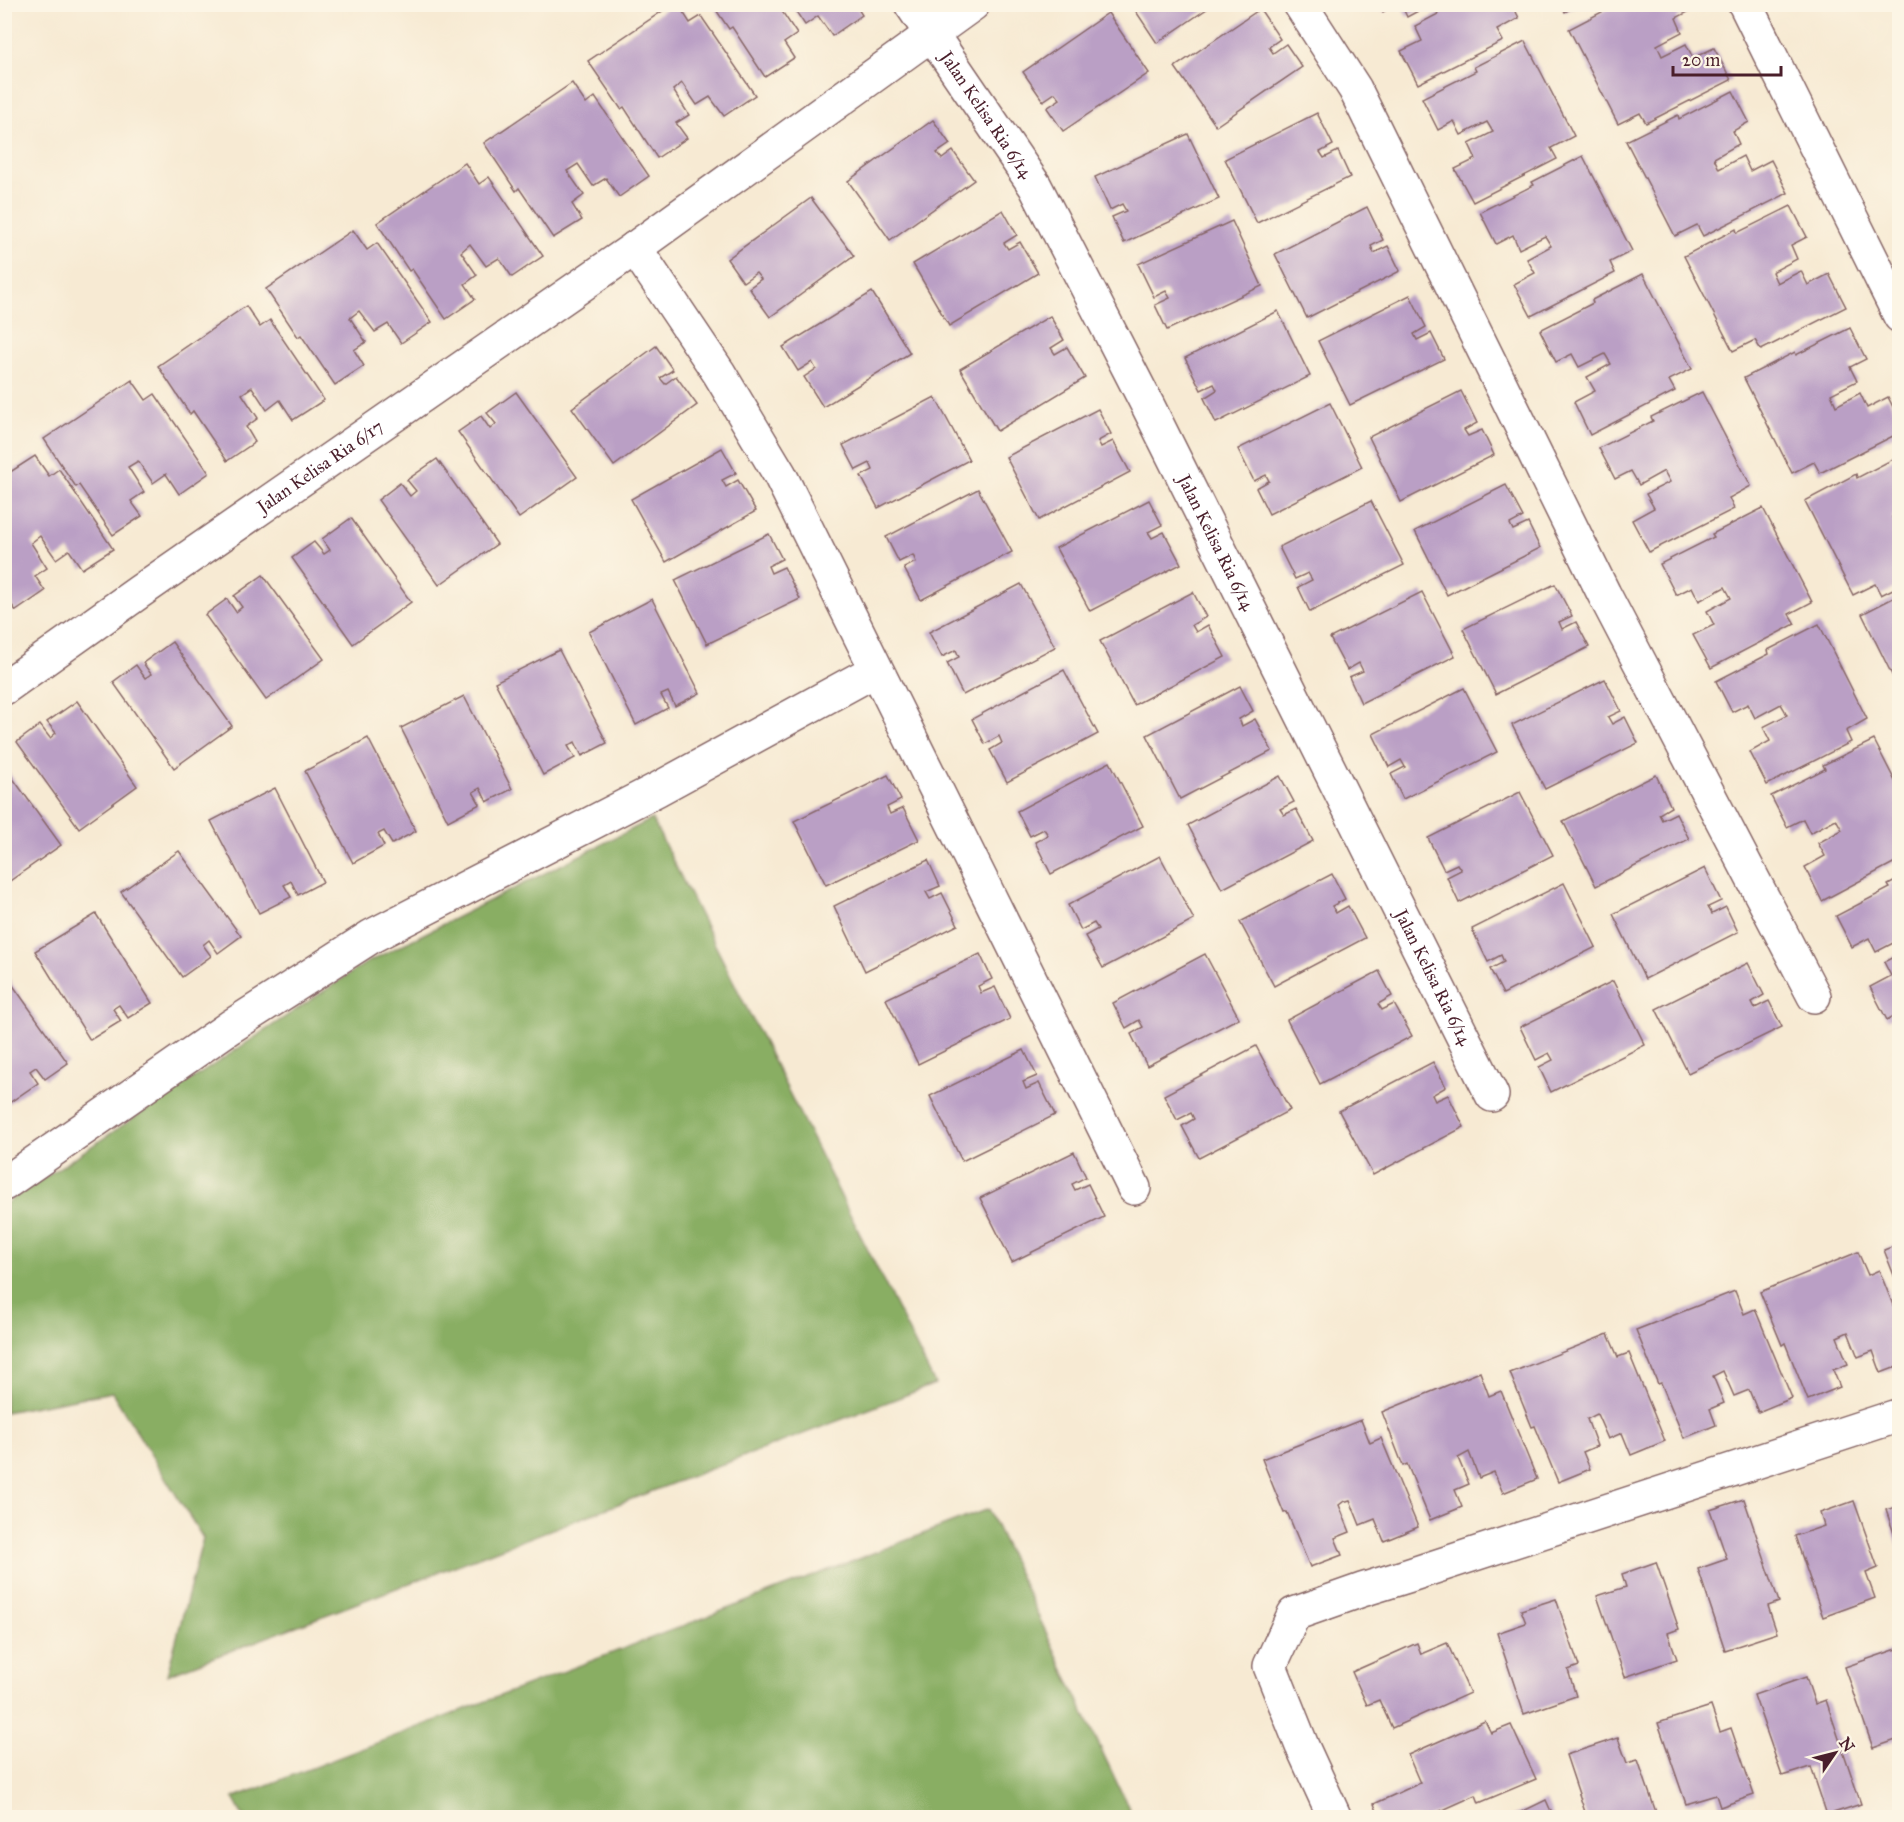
<svg xmlns="http://www.w3.org/2000/svg" width="1904" height="1822" font-family="'IM FELL Great Primer',serif">
  <style>
    .forest { fill: #89ae64; stroke: #6a6648; stroke-width: 1.5 }
    .building { fill: #ba9fc5 }
    .lines { fill: none; stroke-linecap: round; stroke-linejoin: round }
    .minor-casing { stroke: #876666; stroke-width: 36 }
    .minor { stroke: #fff; stroke-width: 33 }
    .labels { text-anchor: middle; dominant-baseline: central; stroke-width: 5; stroke-linejoin: round; paint-order: stroke }
    .street-label { font-size: 18px; fill: #4a1f2b; stroke: #fcf5e5 }
  </style>
  <rect width="100%" height="100%" fill="#fcf5e5"/>
  <filter id="ink" filterUnits="userSpaceOnUse"><feTurbulence type="fractalNoise" baseFrequency=".0167" numOctaves="2"/><feDisplacementMap in="SourceGraphic" scale="12" xChannelSelector="R" yChannelSelector="G"/><feConvolveMatrix kernelMatrix="1 2 1 2 8 2 1 2 1" color-interpolation-filters="sRGB"/></filter>
  <filter id="wash" filterUnits="userSpaceOnUse"><feTurbulence type="fractalNoise" baseFrequency=".008" numOctaves="4" result="noise"/><feDisplacementMap in="SourceGraphic" scale="24" xChannelSelector="R" yChannelSelector="G"/><feGaussianBlur stdDeviation="1.35" result="paint"/><feColorMatrix in="noise" values="0 0 0 0 0 0 0 0 0 0 0 0 0 0 0 0 0 1.4 0 .05"/><feComposite in="paint" operator="in"/></filter>
  <g filter="url(#wash)">
    <rect width="100%" height="100%" fill="#f7ead3"/>
    <!-- forest -->
    <g class="forest">
      <path d="M652 819 935 1384 167 1675 203 1538 112 1392 5 1412V1204L366 963Z"/>
      <path d="M988 1509 1133 1817 244 1818 233 1798Z"/>
    </g>
    <g id="blocks">
      <!-- building -->
      <g class="building">
        <path d="M673 4H678L690 23 701 16 755 95 724 116 710 97 697 105 682 83 673 90 689 115 676 123 687 138 657 158 624 107 621 109 588 61Z"/>
        <path d="M712 4H788L781 10 797 34 784 43 794 58 765 77 732 27 729 29Z"/>
        <path d="M791 4H855L862 15 832 36 818 16 805 25Z"/>
        <path d="M1131 4H1214L1157 43Z"/>
        <path d="M1380 4H1397L1383 12Z"/>
        <path d="M1401 4H1431L1407 17Z"/>
        <path d="M1433 4H1512L1519 18 1497 30 1503 41 1418 84 1401 51 1422 41 1415 26 1438 14Z"/>
        <path d="M1561 4H1579L1565 12Z"/>
        <path d="M1617 4 1622 6 1625 4H1689L1692 10 1676 18 1682 32 1657 45 1662 56 1686 44 1693 58 1714 48 1731 80 1646 123 1640 113 1618 124 1569 29Z"/>
        <path d="M1260 9 1280 39 1269 47 1273 53 1286 44 1302 67 1216 126 1175 67Z"/>
        <path d="M1108 13 1149 73 1063 131 1047 108 1060 99 1055 93 1043 101 1023 72Z"/>
        <path d="M1525 41 1574 136 1551 148 1557 159 1473 202 1455 169 1476 159 1469 144 1493 132 1487 122 1461 135 1454 121 1438 130 1422 98 1476 71 1474 67Z"/>
        <path d="M572 83 586 104 595 97 649 176 619 197 606 178 593 186 578 164 567 171 584 195 572 204 582 220 553 238 519 188 516 191 484 143Z"/>
        <path d="M1733 91 1749 122 1733 131 1739 144 1714 158 1719 169 1743 156 1750 171 1771 160 1788 193 1703 236 1697 225 1675 236 1626 141 1678 115 1679 119Z"/>
        <path d="M1317 113 1333 145 1320 152 1324 158 1338 151 1350 177 1257 223 1225 159Z"/>
        <path d="M933 120 950 144 937 153 942 159 953 151 974 180 890 240 848 181Z"/>
        <path d="M1188 134 1219 199 1124 243 1112 217 1126 211 1122 204 1110 210 1095 177Z"/>
        <path d="M1583 156 1632 251 1610 262 1615 273 1531 316 1514 284 1535 273 1527 259 1551 246 1545 236 1519 249 1513 235 1496 244 1480 212 1534 185 1532 182Z"/>
        <path d="M465 163 479 184 489 177 543 256 512 277 499 258 486 266 470 244 461 252 477 275 465 284 475 299 446 319 412 269 409 271 377 223Z"/>
        <path d="M811 198 854 256 770 317 749 288 761 279 756 273 743 282 727 259Z"/>
        <path d="M1791 206 1807 237 1791 245 1797 259 1772 272 1777 283 1801 271 1808 285 1829 274 1846 307 1761 350 1755 340 1733 351 1684 256 1736 229 1737 233Z"/>
        <path d="M1367 207 1383 240 1371 246 1374 253 1388 246 1400 271 1307 318 1275 254Z"/>
        <path d="M1003 210 1017 235 1004 243 1008 249 1020 242 1038 273 949 326 913 264Z"/>
        <path d="M1232 221 1262 286 1167 330 1155 305 1170 298 1166 291 1154 297 1138 264Z"/>
        <path d="M353 230 367 250 377 243 432 322 401 343 388 324 375 332 359 311 350 318 366 342 354 350 364 366 335 385 301 335 298 337 266 289Z"/>
        <path d="M1643 274 1692 369 1669 380 1675 391 1590 435 1574 402 1595 391 1587 377 1611 364 1605 354 1579 367 1572 354 1556 362 1540 330 1593 303 1592 300Z"/>
        <path d="M872 292 910 353 823 407 804 377 816 369 812 362 798 371 783 347Z"/>
        <path d="M1410 295 1426 327 1414 334 1417 340 1431 333 1444 359 1350 405 1318 341Z"/>
        <path d="M246 306 260 327 270 320 324 400 293 420 280 400 267 410 252 387 242 394 258 418 246 427 255 442 227 461 193 411 190 414 158 366Z"/>
        <path d="M1278 311 1310 376 1216 423 1204 398 1217 390 1214 384 1201 390 1185 358Z"/>
        <path d="M1050 316 1064 340 1051 348 1055 354 1067 347 1085 378 997 431 960 369Z"/>
        <path d="M1850 328 1866 359 1850 367 1857 381 1831 394 1836 406 1860 393 1867 408 1888 397 1899 419V433L1820 473 1814 462 1792 473 1744 378 1795 352 1796 355Z"/>
        <path d="M656 346 673 370 660 378 665 384 676 376 697 405 614 466 572 408Z"/>
        <path d="M132 380 146 400 155 394 209 473 179 494 166 474 153 483 138 461 128 467 144 492 131 501 142 516 113 535 79 485 76 487 44 439Z"/>
        <path d="M1461 391 1477 423 1464 430 1468 436 1482 430 1494 455 1401 502 1369 437Z"/>
        <path d="M516 392 577 477 519 518 458 432 481 416 490 429 496 424 487 413Z"/>
        <path d="M1702 392 1751 486 1729 498 1734 509 1649 552 1632 520 1654 508 1646 494 1670 482 1664 471 1639 485 1631 471 1615 479 1599 448 1653 421 1651 417Z"/>
        <path d="M935 397 969 460 878 508 861 476 873 470 870 463 856 470 843 445Z"/>
        <path d="M1330 403 1362 467 1269 514 1256 488 1269 481 1266 475 1254 481 1238 449Z"/>
        <path d="M1098 409 1111 434 1098 441 1101 447 1113 441 1130 472 1039 520 1006 457Z"/>
        <path d="M722 448 736 473 722 480 726 487 738 480 756 511 666 562 631 499Z"/>
        <path d="M35 456 49 476 59 469 113 549 82 569 69 550 56 559 40 536 31 543 47 568 35 576 45 591 16 611 4 594V476Z"/>
        <path d="M1899 456V513L1892 517 1897 528 1899 526V586L1881 595 1875 584 1853 595 1805 501 1856 474 1857 478Z"/>
        <path d="M437 459 497 544 439 585 378 500 400 483 410 496 416 491 407 480Z"/>
        <path d="M1506 485 1523 517 1510 524 1513 530 1528 523 1540 548 1447 595 1415 531Z"/>
        <path d="M978 489 1012 552 921 600 904 568 916 562 913 555 899 562 886 537Z"/>
        <path d="M1149 500 1162 525 1148 532 1152 538 1164 532 1181 564 1090 611 1056 548Z"/>
        <path d="M1371 501 1404 565 1310 612 1298 587 1312 580 1308 573 1295 579 1279 547Z"/>
        <path d="M1763 508 1812 602 1789 614 1795 624 1711 668 1693 635 1714 625 1707 611 1731 598 1725 587 1699 601 1692 587 1676 595 1660 564 1714 537 1712 534Z"/>
        <path d="M351 518 411 602 353 644 292 558 314 542 324 554 330 550 322 539Z"/>
        <path d="M769 534 782 559 768 566 771 573 784 567 800 599 707 644 675 580Z"/>
        <path d="M263 575 324 659 266 700 205 615 227 599 236 612 242 607 234 596Z"/>
        <path d="M1021 584 1055 647 963 695 947 663 959 657 956 650 942 657 929 632Z"/>
        <path d="M1555 584 1572 616 1559 622 1562 629 1576 622 1589 647 1496 694 1463 629Z"/>
        <path d="M1193 592 1206 617 1192 625 1196 632 1208 625 1225 657 1134 705 1100 641Z"/>
        <path d="M1422 592 1455 656 1361 703 1349 677 1363 671 1359 663 1347 670 1330 638Z"/>
        <path d="M1899 595V689L1862 614Z"/>
        <path d="M652 599 700 693 675 706 668 692 661 695 668 708 636 725 589 632Z"/>
        <path d="M1819 624 1867 719 1846 731 1851 742 1767 785 1750 752 1770 741 1763 727 1787 715 1784 709 1781 704 1755 718 1748 704 1732 712 1716 681 1769 654 1768 650Z"/>
        <path d="M172 642 232 726 174 768 113 682 136 665 145 678 151 674 143 663Z"/>
        <path d="M559 650 607 743 582 756 575 742 568 746 575 758 543 775 495 682Z"/>
        <path d="M1064 670 1098 734 1007 782 990 750 1002 743 999 736 985 744 972 719Z"/>
        <path d="M1605 679 1621 711 1608 717 1612 724 1625 717 1638 743 1545 789 1512 725Z"/>
        <path d="M1240 686 1253 711 1239 719 1242 726 1255 719 1272 751 1180 799 1147 735Z"/>
        <path d="M1464 688 1497 752 1403 799 1391 774 1405 767 1401 760 1389 767 1373 734Z"/>
        <path d="M464 696 512 789 487 802 480 788 473 792 480 804 448 821 401 728Z"/>
        <path d="M77 701 137 786 79 828 17 742 40 725 50 738 56 733 47 722Z"/>
        <path d="M368 738 416 831 392 844 384 831 378 834 384 846 353 863 305 771Z"/>
        <path d="M1874 740 1899 789V860L1822 901 1805 867 1825 856 1818 843 1842 830 1836 819 1810 833 1803 819 1787 827 1771 796 1825 769 1823 765Z"/>
        <path d="M1110 762 1143 826 1051 874 1035 842 1048 835 1044 829 1030 836 1017 811Z"/>
        <path d="M4 766 61 845 4 885Z"/>
        <path d="M888 775 901 800 887 807 890 814 903 808 919 840 826 885 794 821Z"/>
        <path d="M1656 775 1671 807 1659 814 1662 820 1676 813 1689 839 1596 886 1563 821Z"/>
        <path d="M1280 776 1294 802 1280 809 1284 815 1296 809 1313 841 1222 889 1188 825Z"/>
        <path d="M275 788 323 882 298 895 291 881 284 885 291 897 259 913 211 821Z"/>
        <path d="M1520 792 1553 855 1459 903 1447 877 1461 870 1457 864 1444 870 1428 838Z"/>
        <path d="M179 851 241 936 218 953 209 940 203 945 211 956 182 977 121 892Z"/>
        <path d="M1160 856 1194 920 1103 968 1085 936 1098 929 1094 923 1081 930 1068 905Z"/>
        <path d="M928 860 940 886 926 892 930 899 942 893 958 925 865 971 834 906Z"/>
        <path d="M1705 868 1721 901 1708 907 1712 914 1726 907 1738 932 1645 979 1613 914Z"/>
        <path d="M1332 874 1345 899 1332 906 1336 913 1348 906 1365 938 1274 986 1240 922Z"/>
        <path d="M1899 879V940L1876 952 1869 938 1852 947 1836 916 1890 888 1888 885Z"/>
        <path d="M1564 883 1596 947 1503 994 1490 969 1504 962 1501 955 1488 962 1472 929Z"/>
        <path d="M96 914 152 1003 128 1018 119 1005 113 1009 121 1021 90 1040 35 951Z"/>
        <path d="M980 954 992 979 978 986 981 993 995 987 1010 1019 918 1064 886 999Z"/>
        <path d="M1205 954 1239 1018 1147 1066 1131 1034 1143 1027 1139 1020 1126 1028 1113 1003Z"/>
        <path d="M1899 954V1013L1887 1020 1870 987 1891 976 1884 962Z"/>
        <path d="M1748 963 1764 995 1752 1002 1755 1008 1769 1001 1782 1027 1688 1073 1656 1009Z"/>
        <path d="M1379 971 1392 996 1378 1004 1382 1010 1394 1004 1412 1036 1320 1084 1287 1020Z"/>
        <path d="M7 977 68 1063 45 1079 36 1067 30 1071 38 1083 9 1103 4 1097V979Z"/>
        <path d="M1613 981 1645 1045 1551 1092 1539 1067 1553 1060 1549 1053 1536 1060 1520 1027Z"/>
        <path d="M1256 1046 1290 1110 1199 1158 1182 1126 1194 1119 1191 1113 1177 1120 1164 1095Z"/>
        <path d="M1024 1050 1037 1076 1023 1082 1026 1089 1039 1083 1055 1115 962 1161 930 1096Z"/>
        <path d="M1433 1062 1446 1087 1432 1095 1435 1101 1448 1095 1464 1127 1373 1175 1339 1111Z"/>
        <path d="M1074 1152 1086 1177 1072 1184 1075 1190 1088 1184 1104 1217 1012 1262 980 1198Z"/>
        <path d="M1899 1244V1288L1884 1250Z"/>
        <path d="M1858 1252 1868 1275 1879 1270 1899 1320V1366L1881 1373 1873 1351 1858 1357 1848 1332 1837 1337 1848 1364 1833 1370 1840 1387 1808 1400 1785 1343 1782 1345 1760 1292Z"/>
        <path d="M1735 1291 1744 1314 1755 1309 1792 1398 1758 1412 1749 1390 1734 1396 1723 1371 1713 1376 1724 1403 1710 1409 1716 1425 1684 1438 1661 1383 1658 1384 1636 1330Z"/>
        <path d="M1608 1334 1618 1357 1629 1353 1665 1441 1631 1455 1622 1433 1608 1439 1597 1414 1587 1419 1597 1446 1583 1452 1590 1469 1558 1482 1535 1426 1532 1427 1510 1373Z"/>
        <path d="M1480 1372 1489 1396 1501 1391 1537 1479 1503 1493 1494 1472 1479 1478 1469 1452 1458 1458 1469 1484 1455 1490 1462 1507 1430 1520 1407 1464 1403 1466 1382 1412Z"/>
        <path d="M1361 1420 1370 1443 1381 1438 1418 1527 1384 1541 1375 1519 1360 1525 1350 1500 1343 1502 1339 1505 1350 1532 1335 1538 1342 1555 1310 1567 1287 1512 1284 1513 1262 1459Z"/>
        <path d="M1744 1499 1779 1602 1768 1606 1777 1633 1725 1650 1698 1569 1727 1559 1710 1510Z"/>
        <path d="M1854 1501 1878 1568 1866 1573 1875 1598 1823 1617 1795 1536 1824 1526 1820 1513Z"/>
        <path d="M1899 1506V1548L1886 1510Z"/>
        <path d="M1656 1562 1679 1629 1668 1633 1677 1659 1625 1677 1597 1596 1626 1587 1622 1574Z"/>
        <path d="M1556 1599 1579 1666 1568 1670 1576 1696 1524 1714 1497 1633 1526 1623 1521 1610Z"/>
        <path d="M1417 1643 1421 1654 1447 1643 1470 1693 1392 1728 1379 1700 1367 1705 1352 1672Z"/>
        <path d="M1897 1649 1899 1656V1739L1873 1748 1845 1667Z"/>
        <path d="M1806 1677 1815 1704 1826 1700 1861 1804 1827 1815 1811 1767 1782 1776 1754 1695Z"/>
        <path d="M1711 1706 1720 1732 1731 1728 1754 1795 1720 1807 1716 1795 1686 1804 1658 1723Z"/>
        <path d="M1485 1721 1491 1733 1511 1725 1536 1779 1479 1803 1476 1795 1425 1818H1380L1374 1804 1420 1783 1408 1755Z"/>
        <path d="M1618 1738 1627 1763 1638 1760 1658 1818H1587L1566 1755Z"/>
        <path d="M1546 1800 1554 1818H1509Z"/>
      </g>
    </g>
  </g>
  <g filter="url(#ink)">
    <use href="#blocks" fill-opacity="0" stroke="#876666" stroke-width="1.5"/>
    <g class="lines">
      <defs>
        <g id="minor">
          <path id="s1" d="M911 4 1035 186 1149 408 1492 1095"/>
          <path d="M1300 4 1355 89 1604 594 1814 996"/>
          <path d="M1745 4 1900 316"/>
          <path d="M635 248 719 373 780 475 1134 1188"/>
          <path id="s2" d="M4 688 139 592 635 248 973 4"/>
          <path d="M4 1184 230 1027 372 936 658 789 876 670"/>
          <path d="M1335 1818 1302 1746 1270 1666 1294 1614 1362 1590 1407 1576 1900 1415"/>
        </g>
      </defs>
      <!-- minor casing -->
      <use href="#minor" class="minor-casing"/>
      <!-- minor -->
      <use href="#minor" class="minor"/>
    </g>
  </g>
  <g class="labels">
    <!-- street labels -->
    <g class="street-label">
      <text stroke="none"><textPath href="#s1" startOffset="134">Jalan Kelisa Ria 6/14</textPath></text>
      <text stroke="none"><textPath href="#s2" startOffset="386">Jalan Kelisa Ria 6/17</textPath></text>
      <text stroke="none"><textPath href="#s1" startOffset="620">Jalan Kelisa Ria 6/14</textPath></text>
      <text stroke="none"><textPath href="#s1" startOffset="1106">Jalan Kelisa Ria 6/14</textPath></text>
    </g>
  </g>
  <!-- margin -->
  <rect width="1904" height="1822" fill="none" stroke="#fcf5e5" stroke-width="24"/>
  <!-- north arrow -->
  <g transform="translate(1835 1753) rotate(55)" stroke="#fcf5e5" stroke-width="4.5" paint-order="stroke">
  <path d="M0-4.5L10 22L0 15L-10 22Z" fill="#4a1f2b"/>
  <text y="-9" font-size="16" font-weight="bold" text-anchor="middle" fill="#4a1f2b">N</text>
  </g>
  <!-- scale -->
  <path d="M1673 66v9h108v-9" fill="none" stroke="#4a1f2b" stroke-width="3"/>
  <text x="1682" y="66" font-size="18" fill="#4a1f2b" stroke="#fcf5e5" stroke-width="4.5" paint-order="stroke">20 m</text>
</svg>
